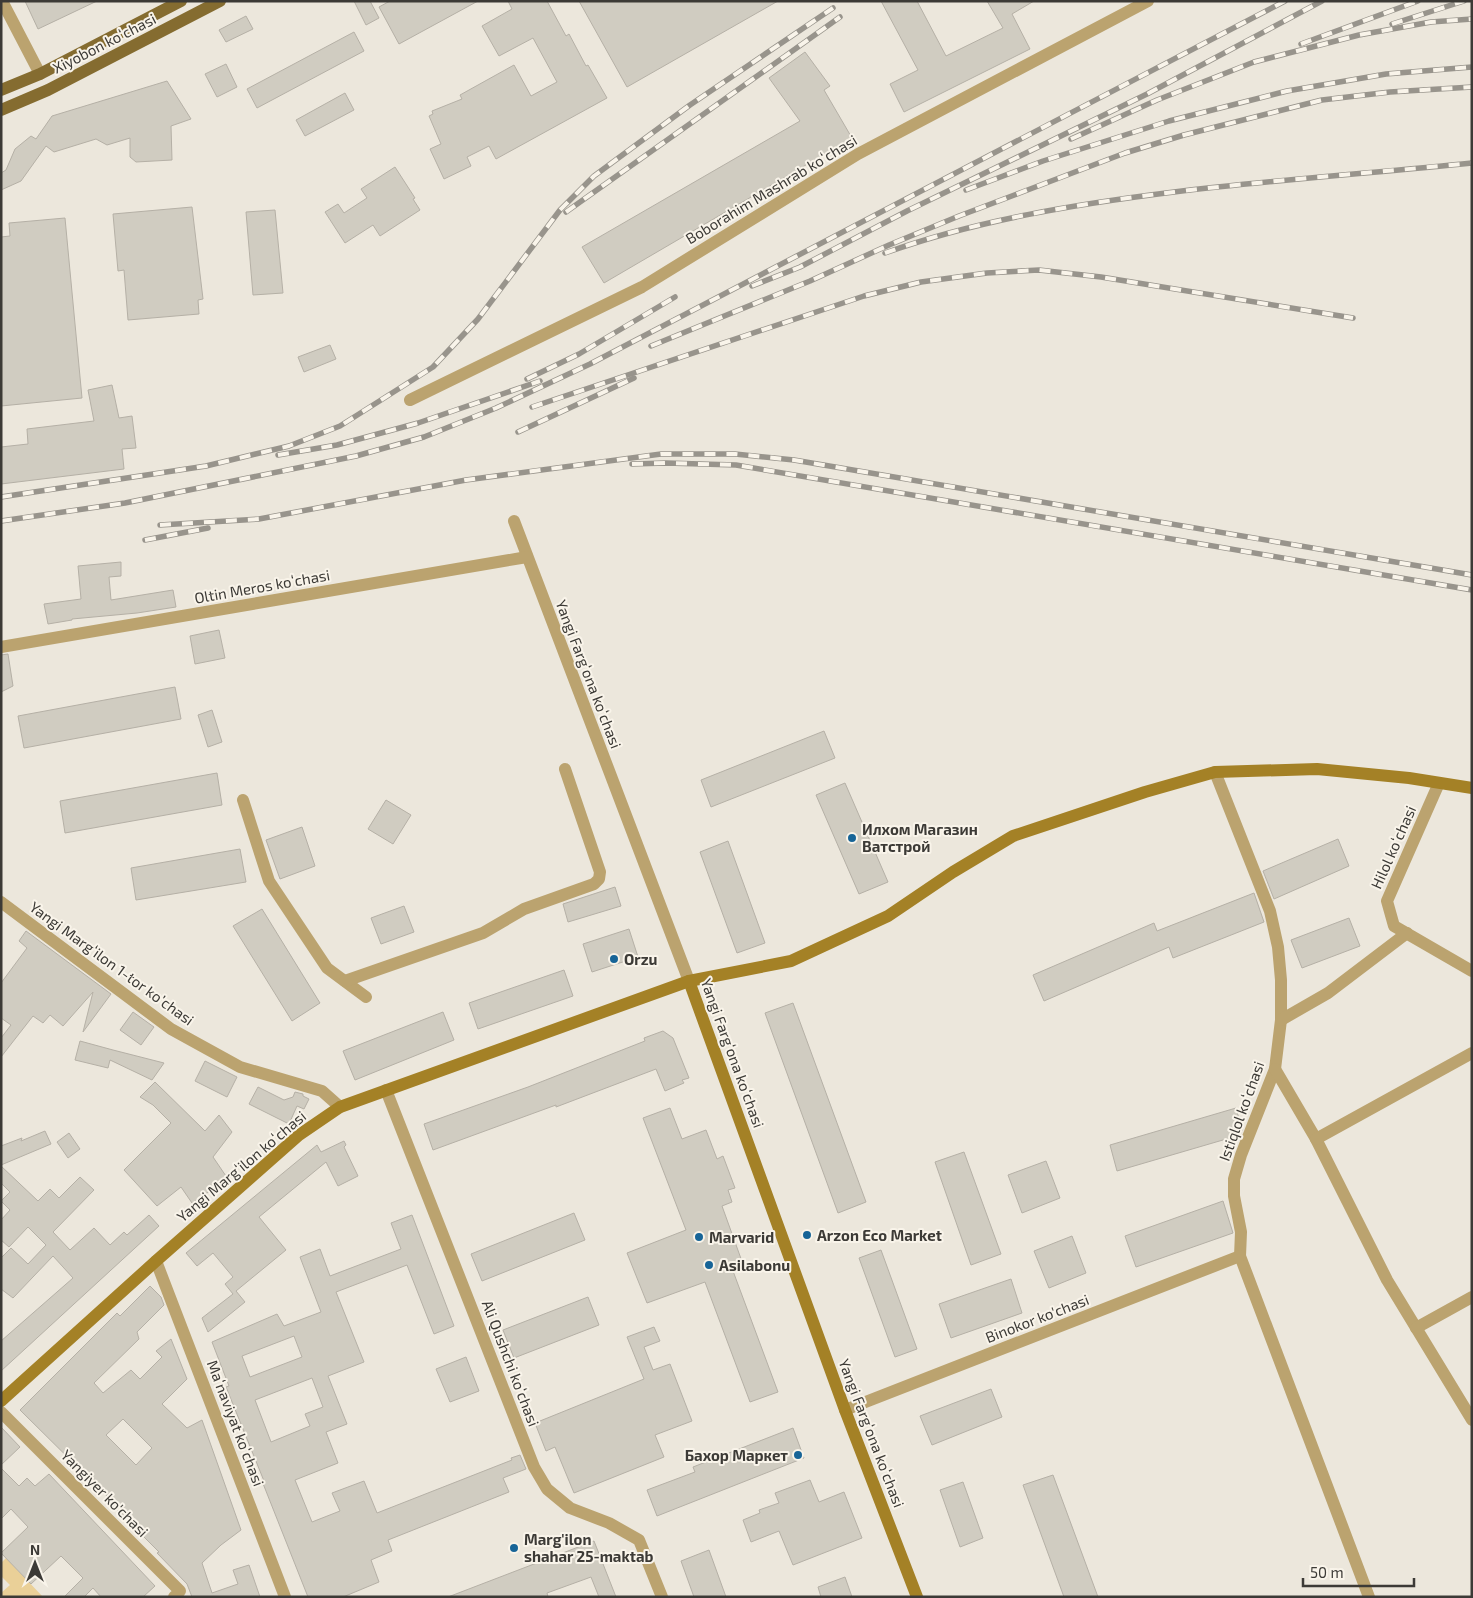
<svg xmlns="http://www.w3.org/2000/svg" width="1473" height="1598" font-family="'Exo 2',sans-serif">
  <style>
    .green { fill: #ead098 }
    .building { fill: #d0ccc1; stroke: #b5b0a6; fill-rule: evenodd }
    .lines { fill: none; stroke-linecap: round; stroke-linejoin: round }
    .street { stroke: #bba36f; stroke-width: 12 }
    .secondary { stroke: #a48126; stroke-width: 12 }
    .primary { stroke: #856c30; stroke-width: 12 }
    .rail-casing { stroke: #98948c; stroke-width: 5.5 }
    .rail { stroke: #f9f4ea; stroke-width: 4; stroke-dasharray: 11; stroke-linecap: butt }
    .poi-dot { fill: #176497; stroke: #f9f4ea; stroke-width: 2 }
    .labels { text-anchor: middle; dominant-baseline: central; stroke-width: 4; stroke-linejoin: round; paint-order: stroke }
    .street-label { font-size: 15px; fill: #3c3a36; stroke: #f9f4ea }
    .poi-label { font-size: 15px; font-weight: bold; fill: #3c3a36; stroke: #f9f4ea; text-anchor: start }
  </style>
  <rect width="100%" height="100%" fill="#ece7dc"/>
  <!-- green -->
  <path class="green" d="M6 1558 43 1597H1V1593L10 1585 1 1576V1563Z"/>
  <!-- building -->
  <g class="building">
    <path d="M25 1H97L38 29Z"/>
    <path d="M354 1H370L379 18 366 25Z"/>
    <path d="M390 1H478L399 44 379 7Z"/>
    <path d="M508 1H547L566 36 569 34 586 66 588 65 607 98 496 159 489 146 467 157 471 166 444 179 430 149 441 144 429 116 433 114 432 111 462 99 460 95 514 65 531 96 557 82 533 38 499 56 482 26 512 9Z"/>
    <path d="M579 1H778L627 87Z"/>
    <path d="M881 1H917L946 56 1003 28 987 1H1034L1012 14 1030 49 904 112 890 84 918 70Z"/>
    <path d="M246 16 253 29 226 42 219 30Z"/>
    <path d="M354 32 364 51 257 108 247 89Z"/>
    <path d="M805 52 830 86 824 90 852 138 604 283 582 247 800 121 769 78Z"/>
    <path d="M226 64 237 87 217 97 205 74Z"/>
    <path d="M167 81 191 119 171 126 172 160 136 162 130 157V138L107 145 96 139 54 152 46 146 21 181 1 190V173L6 170 15 149 31 136 36 139 52 116Z"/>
    <path d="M345 93 354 110 305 136 296 120Z"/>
    <path d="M395 167 415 198 413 199 420 210 380 236 373 225 345 243 325 212 338 204 344 213 367 198 361 189Z"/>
    <path d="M192 207 203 299 198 300 199 314 128 320 124 270 118 271 113 214Z"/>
    <path d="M275 210 283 293 253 295 246 212Z"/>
    <path d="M65 218 82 398 1 406V237L10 236 9 223Z"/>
    <path d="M330 345 336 359 304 372 298 357Z"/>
    <path d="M112 385 119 418 132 416 136 448 122 449 124 469 1 484V447L28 444 27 429 94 421 88 390Z"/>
    <path d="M121 562V576L109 577 111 600 173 590 176 607 137 613 72 619V620L48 624 44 604 81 599 78 566Z"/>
    <path d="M219 630 225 658 195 664 190 636Z"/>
    <path d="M8 654 13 686 1 692V655Z"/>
    <path d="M175 687 181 719 24 748 18 716Z"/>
    <path d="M212 710 222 742 208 747 198 715Z"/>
    <path d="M824 731 835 758 711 807 701 780Z"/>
    <path d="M217 773 222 805 65 833 60 801Z"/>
    <path d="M845 783 888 882 859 894 816 795Z"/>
    <path d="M386 800 411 815 393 844 368 829Z"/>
    <path d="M302 827 315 866 280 879 266 840Z"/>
    <path d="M1338 839 1349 866 1274 899 1263 871Z"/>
    <path d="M728 841 765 943 737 953 700 852Z"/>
    <path d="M240 849 246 882 136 900 131 868Z"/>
    <path d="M615 887 621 906 568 922 563 904Z"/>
    <path d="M1254 893 1264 922 1173 958 1169 947 1044 1001 1033 975 1154 923 1157 931Z"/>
    <path d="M404 906 414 932 381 944 371 918Z"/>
    <path d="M262 909 320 1003 292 1021 233 926Z"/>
    <path d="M1349 918 1360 946 1302 968 1291 940Z"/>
    <path d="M629 929 638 957 592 972 583 944Z"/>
    <path d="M26 931 111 994 83 1032 93 992 63 1026 50 1015 43 1023 33 1016 1 1057V1038L11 1025 1 1018V983L27 948 19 941Z"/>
    <path d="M564 970 573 996 478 1029 469 1003Z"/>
    <path d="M793 1003 866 1202 838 1213 765 1013Z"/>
    <path d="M133 1012 154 1027 141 1045 120 1030Z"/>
    <path d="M443 1012 454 1040 355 1080 343 1051Z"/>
    <path d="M663 1031 673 1038 689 1078 682 1080 684 1083 665 1091 656 1069 556 1107V1105L433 1150 424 1124 528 1087 645 1041 644 1038Z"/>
    <path d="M80 1041 113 1050 164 1063 152 1080 110 1060 108 1068 75 1060Z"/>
    <path d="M205 1061 237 1077 227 1097 195 1081Z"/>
    <path d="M155 1082 205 1131 219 1115 232 1132 213 1157 228 1179 192 1203 181 1187 157 1206 124 1170 171 1123 153 1105 140 1097Z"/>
    <path d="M258 1087 284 1100 293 1097 295 1092 303 1094V1096L309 1099 304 1109 297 1106 289 1124 249 1104Z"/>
    <path d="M670 1108 682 1139 706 1130 717 1159 723 1156 735 1188 728 1190 732 1202 722 1206 744 1267 733 1271 778 1392 750 1402 705 1282 647 1303 627 1253 686 1230 643 1118Z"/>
    <path d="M1236 1108 1242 1130 1240 1135 1117 1171 1110 1145Z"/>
    <path d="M45 1131 51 1144 1 1165V1146L22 1138 21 1141Z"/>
    <path d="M69 1133 80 1149 68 1158 57 1142Z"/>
    <path d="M344 1141 346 1145 344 1147 358 1176 338 1186 326 1162 259 1217 286 1250 236 1291 245 1302 208 1332 202 1318 233 1294 225 1284 233 1277 213 1253 197 1266 186 1253 317 1145 321 1152Z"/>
    <path d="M964 1152 1001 1254 971 1265 935 1162Z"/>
    <path d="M1046 1161 1060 1198 1022 1213 1008 1175Z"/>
    <path d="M1 1166 38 1201 50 1189 59 1198 80 1177 94 1190 53 1232 70 1250 94 1228 110 1245 124 1232 127 1235 149 1215 159 1226 1 1371V1341L73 1278 53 1256 13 1298 1 1289V1258L11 1248 28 1264 46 1245 28 1227 9 1247 1 1240V1220L10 1210 1 1201 10 1192 1 1183Z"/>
    <path d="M1223 1201 1233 1233 1136 1267 1125 1236Z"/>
    <path d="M574 1213 585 1240 482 1281 471 1254Z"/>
    <path d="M412 1215 454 1326 434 1334 407 1265 336 1292 364 1362 328 1376 347 1424 326 1432 338 1463 295 1480 312 1522 340 1511 332 1493 364 1481 377 1513 512 1460 511 1458 520 1455 526 1469 503 1478 509 1492 388 1540 392 1551 371 1560 379 1582 343 1597H308L262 1481H264L226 1387 229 1386 212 1342 277 1314 284 1326 321 1312 300 1257 320 1249 330 1276 401 1249 391 1223ZM294 1336 302 1357 250 1377 242 1356ZM312 1378 323 1407 305 1414 310 1426 271 1442 255 1400Z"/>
    <path d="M1072 1236 1086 1273 1049 1288 1034 1251Z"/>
    <path d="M881 1250 917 1349 895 1357 859 1258Z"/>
    <path d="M1011 1279 1022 1313 951 1338 939 1304Z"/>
    <path d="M150 1286 161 1297 164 1305 137 1332 139 1339 94 1383 103 1393 131 1370 140 1379 162 1357 156 1351 171 1339 187 1379 162 1404 187 1428 202 1420 241 1530 221 1545 202 1563 212 1593 238 1584 233 1570 249 1565 260 1597H192L187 1584 157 1553 159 1552 110 1503 112 1501 20 1410 117 1313 120 1316ZM123 1419 152 1448 136 1465 106 1435Z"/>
    <path d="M588 1297 599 1325 514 1358 503 1330Z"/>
    <path d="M654 1327 660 1341 644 1347 653 1370 670 1364 692 1421 655 1435 664 1457 574 1493 555 1447 546 1451 535 1423 644 1379 627 1337Z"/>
    <path d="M466 1357 479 1391 450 1402 436 1369Z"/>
    <path d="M991 1389 1002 1417 932 1445 920 1416Z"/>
    <path d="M1 1427 20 1447 1 1465Z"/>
    <path d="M793 1428 804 1458 657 1516 647 1490 695 1472 693 1467Z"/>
    <path d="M1 1468 19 1486 27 1478 35 1486 49 1474 155 1586 143 1597H101L93 1588 84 1597H64L83 1578 61 1556 31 1584 1 1553 28 1527 11 1509 1 1519Z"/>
    <path d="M1053 1475 1098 1597H1064L1023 1485Z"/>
    <path d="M810 1480 819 1502 844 1492 862 1538 793 1565 779 1531 751 1542 743 1520 760 1513 759 1510 779 1503 775 1493Z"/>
    <path d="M963 1482 983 1538 960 1547 940 1490Z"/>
    <path d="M594 1541 616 1597H599L591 1577 547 1593 548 1597H448Z"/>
    <path d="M709 1550 726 1597H694L681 1561Z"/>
    <path d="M845 1577 852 1597H821L818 1587Z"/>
  </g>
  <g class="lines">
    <!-- street -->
    <g class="street">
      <path d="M2 1 40 74"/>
      <path d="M410 400 642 287 858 154 1148 1"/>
      <path d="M514 521 689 981"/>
      <path d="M1 647 527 557"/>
      <path d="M1215 772 1270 911 1278 947 1281 980V1020L1275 1069 1241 1155 1234 1179V1196L1241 1232 1240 1256 1369 1597"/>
      <path d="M1439 783 1387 901 1394 926 1472 971"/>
      <path d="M243 800 269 881 327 968 366 997"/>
      <path d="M1 902 171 1029 240 1067 322 1091 340 1107"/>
      <path d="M345 981 483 933 524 909 594 884 599 879 600 872 565 769"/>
      <path d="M1281 1020 1328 993 1407 933"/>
      <path d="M1275 1069 1316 1139 1387 1280 1472 1420"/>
      <path d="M386 1090 534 1467 547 1489 570 1508 609 1523 639 1540 662 1597"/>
      <path d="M1316 1139 1472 1053"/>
      <path d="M156 1261 285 1597"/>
      <path d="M1416 1328 1472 1297"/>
      <path d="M845 1410 1240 1256"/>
      <path d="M1 1412 180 1591 174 1597"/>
    </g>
    <!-- secondary -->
    <g class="secondary">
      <path d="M689 981 845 1410 917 1597"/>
      <path d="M1 1401 156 1261 299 1135 340 1107 689 981 791 961 888 916 953 872 1013 836 1145 792 1215 772 1317 769 1409 778 1472 788"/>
    </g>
    <!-- primary -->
    <g class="primary">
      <path d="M1 90 40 74 181 1"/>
      <path d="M1 110 48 90 220 1"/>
    </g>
    <defs>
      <g id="rail">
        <path d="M1392 24 1464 1"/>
        <path d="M1301 44 1418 1"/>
        <path d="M1071 139 1157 100 1254 62 1359 35 1431 22 1472 19"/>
        <path d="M966 190 1043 161 1169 121 1287 91 1386 74 1472 67"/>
        <path d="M566 212 840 17"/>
        <path d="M885 253C977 220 1077 204 1174 192 1273 180 1372 173 1472 163"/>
        <path d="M752 286 800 267 907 211 1147 94 1322 1"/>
        <path d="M651 346 810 281 889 245 959 216 1125 153 1184 135 1322 100 1390 92 1472 87"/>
        <path d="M527 379 579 354 675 297"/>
        <path d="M532 407 864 296 921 282 987 273 1039 270 1101 277 1353 318"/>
        <path d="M518 432 634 378"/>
        <path d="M278 455 337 445 418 423 540 381"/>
        <path d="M632 464 666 463 736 465 1472 590"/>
        <path d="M1 497 206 466 289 446 340 426 433 367 478 319 560 210 594 176 690 105 833 8"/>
        <path d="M1 521 125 503 356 456 424 437 496 408 590 364 1285 1"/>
        <path d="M160 525 259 519 466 480 661 454H735L794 460 1472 575"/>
        <path d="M145 540 208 528"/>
      </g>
    </defs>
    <!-- rail casing -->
    <use href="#rail" class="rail-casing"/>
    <!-- rail -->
    <use href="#rail" class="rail"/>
  </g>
  <!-- markers -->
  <g class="poi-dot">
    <circle cx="852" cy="838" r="5"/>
    <circle cx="614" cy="959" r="5"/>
    <circle cx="807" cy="1235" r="5"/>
    <circle cx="699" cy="1237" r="5"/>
    <circle cx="709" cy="1265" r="5"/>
    <circle cx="798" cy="1455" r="5"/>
    <circle cx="514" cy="1548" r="5"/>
  </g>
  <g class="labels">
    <!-- street labels -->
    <g class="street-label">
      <text transform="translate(104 43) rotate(-27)">Xiyobon koʻchasi</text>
      <text transform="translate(771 189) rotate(-31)">Boborahim Mashrab koʻchasi</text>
      <text transform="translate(262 586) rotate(-10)">Oltin Meros koʻchasi</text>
      <text transform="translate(589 674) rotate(69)">Yangi Fargʻona koʻchasi</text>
      <text transform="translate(1393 847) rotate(-66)">Hilol koʻchasi</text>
      <text transform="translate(112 963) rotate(36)">Yangi Margʻilon 1-tor koʼchasi</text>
      <text transform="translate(733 1053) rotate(70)">Yangi Fargʻona koʻchasi</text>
      <text transform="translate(1241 1111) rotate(-70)">Istiqlol koʻchasi</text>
      <text transform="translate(241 1166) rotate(-40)">Yangi Margʻilon koʻchasi</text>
      <text transform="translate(1037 1318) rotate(-21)">Binokor ko'chasi</text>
      <text transform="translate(511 1363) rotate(69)">Ali Qushchi koʻchasi</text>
      <text transform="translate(236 1423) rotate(69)">Maʻnaviyat koʻchasi</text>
      <text transform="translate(872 1433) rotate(69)">Yangi Fargʻona koʻchasi</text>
      <text transform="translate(105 1493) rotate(45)">Yangiyer ko'chasi</text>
    </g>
    <!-- poi labels -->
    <g class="poi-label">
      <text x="862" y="829">Илхом Магазин<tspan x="862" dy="17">Ватстрой</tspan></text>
      <text x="624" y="959">Orzu</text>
      <text x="817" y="1235">Arzon Eco Market</text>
      <text x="709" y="1237">Marvarid</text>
      <text x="719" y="1265">Asilabonu</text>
      <text x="788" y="1455" text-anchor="end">Бахор Маркет</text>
      <text x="524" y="1539">Marg'ilon<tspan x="524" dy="17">shahar 25-maktab</tspan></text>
    </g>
  </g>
  <!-- border -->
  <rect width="1473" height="1598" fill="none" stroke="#3c3a36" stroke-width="5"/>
  <!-- north arrow -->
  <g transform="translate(35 1563)" stroke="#f9f4ea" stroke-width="4" paint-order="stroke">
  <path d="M0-4L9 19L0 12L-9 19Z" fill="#3c3a36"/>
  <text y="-8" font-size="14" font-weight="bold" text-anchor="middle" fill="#3c3a36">N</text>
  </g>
  <!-- scale -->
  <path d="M1303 1578v8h111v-8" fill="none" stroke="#3c3a36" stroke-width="2.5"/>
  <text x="1310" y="1578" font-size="15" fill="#3c3a36" stroke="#f9f4ea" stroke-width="4" paint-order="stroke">50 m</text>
</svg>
